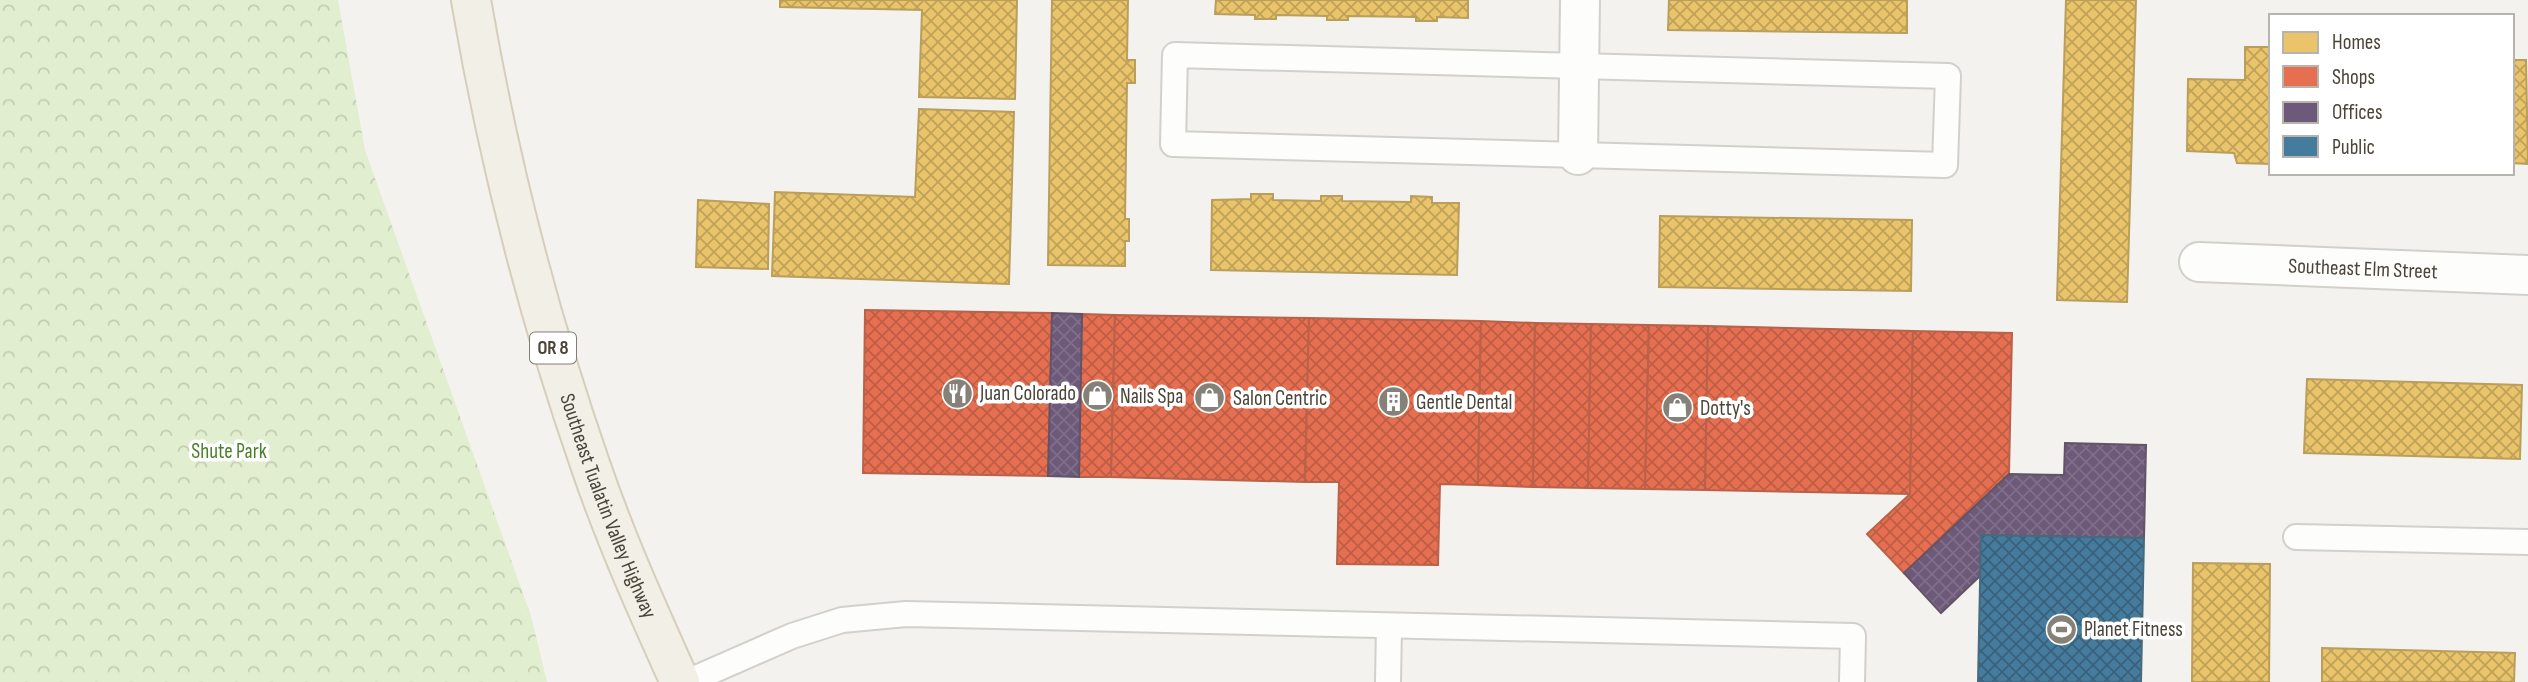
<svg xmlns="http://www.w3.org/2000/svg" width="2528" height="682" font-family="'Sofia Sans Condensed',sans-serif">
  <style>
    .forest { fill: url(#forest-crowns) }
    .homes { fill: url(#homes-cross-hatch); stroke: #ba9e5b; stroke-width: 2 }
    .shops { fill: url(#shops-cross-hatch); stroke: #b8624a; stroke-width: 2 }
    .offices { fill: url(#offices-cross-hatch); stroke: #635366; stroke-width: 2 }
    .public { fill: url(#public-cross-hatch); stroke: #476a7f; stroke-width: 2 }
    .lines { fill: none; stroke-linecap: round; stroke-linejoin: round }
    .lane-casing { stroke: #d2d0cb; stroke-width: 28 }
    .street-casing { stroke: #d2d0cb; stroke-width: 42 }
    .primary-casing { stroke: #d6cebb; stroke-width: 42 }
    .lane { stroke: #fdfdfc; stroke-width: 24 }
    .street { stroke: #fdfdfc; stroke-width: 38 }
    .primary { stroke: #f2efe6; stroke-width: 38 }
    .labels { text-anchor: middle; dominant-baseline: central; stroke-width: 7; stroke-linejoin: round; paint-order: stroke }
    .shield { fill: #fff; stroke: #817c74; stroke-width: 2 }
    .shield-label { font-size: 19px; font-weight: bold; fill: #4b4439 }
    .street-label { font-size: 21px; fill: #4b4439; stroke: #fff }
    .poi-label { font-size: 21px; fill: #4b4439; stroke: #fff; text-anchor: start }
    .park-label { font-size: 21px; fill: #4a7f2a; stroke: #fff }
  </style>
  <defs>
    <pattern id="forest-crowns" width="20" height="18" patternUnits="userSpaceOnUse" patternTransform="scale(1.75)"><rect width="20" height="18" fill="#e1eecf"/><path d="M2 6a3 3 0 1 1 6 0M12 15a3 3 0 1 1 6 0" fill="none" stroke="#c3cdb2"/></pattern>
    <pattern id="homes-cross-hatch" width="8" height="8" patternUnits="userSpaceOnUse" patternTransform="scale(1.75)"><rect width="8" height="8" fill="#e9c46a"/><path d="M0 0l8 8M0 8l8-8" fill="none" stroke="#bfa158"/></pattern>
    <pattern id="shops-cross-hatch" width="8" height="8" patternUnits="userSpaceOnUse" patternTransform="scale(1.75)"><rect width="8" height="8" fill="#e76f51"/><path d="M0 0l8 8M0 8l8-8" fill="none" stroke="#bd5d44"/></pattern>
    <pattern id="offices-cross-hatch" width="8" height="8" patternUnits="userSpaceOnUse" patternTransform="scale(1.75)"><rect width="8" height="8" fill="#6d597a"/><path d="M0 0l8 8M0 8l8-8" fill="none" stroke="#7f6f89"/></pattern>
    <pattern id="public-cross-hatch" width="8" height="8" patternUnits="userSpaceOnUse" patternTransform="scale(1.75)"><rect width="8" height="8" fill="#457b9d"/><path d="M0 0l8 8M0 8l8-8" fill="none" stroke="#39617a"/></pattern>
  </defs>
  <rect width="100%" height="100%" fill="#f4f2ee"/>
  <!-- forest -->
  <path class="forest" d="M0 0H338L365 150 531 616 547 682H0Z"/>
  <!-- homes -->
  <g class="homes">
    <path d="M780 0H1017L1015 99 919 97 922 10 780 7Z"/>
    <path d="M1052 0H1128L1127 60H1135V83H1127L1125 219H1129V241H1125V266L1048 265Z"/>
    <path d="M1216 0H1468V18L1437 17V21H1416V17L1348 16V20H1327V16L1276 15V19H1255V15L1215 14Z"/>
    <path d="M1669 0H1907V33L1668 30Z"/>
    <path d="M2066 0H2136L2127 302 2057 300Z"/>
    <path d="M2245 47H2271V164L2237 163 2234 153 2187 151 2188 79 2245 80Z"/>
    <path d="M2512 60H2526L2528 164 2512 163Z"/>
    <path d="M919 109 1014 112 1009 284 772 276 775 192 915 197Z"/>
    <path d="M1251 194H1273V200L1321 201V196H1342V201L1411 202V196L1432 197V203H1459L1457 275 1211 270 1212 200 1251 199Z"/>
    <path d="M698 200 769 204 768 269 696 267Z"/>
    <path d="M1660 216 1912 220 1911 291 1659 287Z"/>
    <path d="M2307 379 2522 385 2520 459 2304 453Z"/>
    <path d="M2193 563 2270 564 2269 682H2192Z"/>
    <path d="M2322 648 2515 653 2514 682H2322Z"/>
  </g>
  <!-- shops -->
  <g class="shops">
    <path d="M865 310 1052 313 1048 476 863 473Z"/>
    <path d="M1082 314 1115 315 1111 477H1079Z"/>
    <path d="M1115 315 1309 318 1305 482 1111 477Z"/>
    <path d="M1309 318 1481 321 1478 485 1440 484 1438 565 1337 564 1339 482H1305Z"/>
    <path d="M1481 321 1535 323 1533 487 1478 485Z"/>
    <path d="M1535 323 1591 324 1588 488 1533 487Z"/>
    <path d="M1591 324 1649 325 1645 489 1588 488Z"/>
    <path d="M1649 325 1708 326 1705 490 1645 489Z"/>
    <path d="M1708 326 1913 331 1910 494 1705 490Z"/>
    <path d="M1913 331 2012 333 2009 474 1904 573 1867 534 1910 494Z"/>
  </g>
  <!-- offices -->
  <g class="offices">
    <path d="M1052 313 1082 314 1079 477 1048 476Z"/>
    <path d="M2065 443 2146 445 2144 538 1981 535 1980 576 1941 613 1904 573 2009 474 2064 475Z"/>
  </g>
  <!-- public -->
  <path class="public" d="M1981 535 2144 538 2141 682H1978Z"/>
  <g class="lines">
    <defs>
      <g id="lane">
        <path d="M1175 55 1948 76 1945 165 1173 144Z"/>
        <path d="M2296 537 2528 542"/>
        <path d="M687 682 792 636 842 620 906 614 1853 636 1852 682"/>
        <path d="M1388 682 1389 626"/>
      </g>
      <g id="street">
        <path d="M1578 155 1580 0"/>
        <path id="s1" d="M2199 262 2528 275"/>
      </g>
      <g id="primary">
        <path id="s2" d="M471 0C498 158 538 315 591 467 616 540 648 611 680 682"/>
      </g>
    </defs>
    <!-- lane casing -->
    <use href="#lane" class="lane-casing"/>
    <!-- street casing -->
    <use href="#street" class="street-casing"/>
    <!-- primary casing -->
    <use href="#primary" class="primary-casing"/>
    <!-- lane -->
    <use href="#lane" class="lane"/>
    <!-- street -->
    <use href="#street" class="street"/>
    <!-- primary -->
    <use href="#primary" class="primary"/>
  </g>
  <!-- icons -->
  <defs>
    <symbol id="restaurant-disc" viewBox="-11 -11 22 22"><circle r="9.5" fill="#868178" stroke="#fff"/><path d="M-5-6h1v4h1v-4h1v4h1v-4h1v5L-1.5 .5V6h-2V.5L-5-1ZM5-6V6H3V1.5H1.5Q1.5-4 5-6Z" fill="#fff"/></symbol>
    <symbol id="shop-disc" viewBox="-11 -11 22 22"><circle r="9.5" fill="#868178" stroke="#fff"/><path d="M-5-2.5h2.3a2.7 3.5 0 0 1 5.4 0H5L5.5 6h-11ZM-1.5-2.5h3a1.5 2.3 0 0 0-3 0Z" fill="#fff"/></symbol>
    <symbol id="building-disc" viewBox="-11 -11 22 22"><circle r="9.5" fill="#868178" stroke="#fff"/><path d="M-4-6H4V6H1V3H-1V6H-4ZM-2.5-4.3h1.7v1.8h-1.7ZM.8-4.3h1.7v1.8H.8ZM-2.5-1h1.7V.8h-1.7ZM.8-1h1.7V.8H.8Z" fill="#fff"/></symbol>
    <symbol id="stadium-disc" viewBox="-11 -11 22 22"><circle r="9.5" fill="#868178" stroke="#fff"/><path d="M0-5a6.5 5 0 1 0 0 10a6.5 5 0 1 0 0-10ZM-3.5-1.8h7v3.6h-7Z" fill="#fff"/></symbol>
  </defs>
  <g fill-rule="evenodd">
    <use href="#restaurant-disc" x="940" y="376" width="35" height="35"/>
    <use href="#shop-disc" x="1080" y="378" width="35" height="35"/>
    <use href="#shop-disc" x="1192" y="380" width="35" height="35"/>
    <use href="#building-disc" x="1376" y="384" width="35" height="35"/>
    <use href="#shop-disc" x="1660" y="390" width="35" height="35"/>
    <use href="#stadium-disc" x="2044" y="612" width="35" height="35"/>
  </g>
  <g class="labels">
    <!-- shield labels -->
    <rect class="shield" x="530" y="332.5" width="46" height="31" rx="5"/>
    <g class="shield-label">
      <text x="553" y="348">OR 8</text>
    </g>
    <!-- street labels -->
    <g class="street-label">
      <text stroke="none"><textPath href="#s1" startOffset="164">Southeast Elm Street</textPath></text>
      <text stroke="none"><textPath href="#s2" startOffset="525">Southeast Tualatin Valley Highway</textPath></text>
    </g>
    <!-- poi labels -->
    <g class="poi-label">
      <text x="980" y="393">Juan Colorado</text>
      <text x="1120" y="396">Nails Spa</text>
      <text x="1233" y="398">Salon Centric</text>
      <text x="1416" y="402">Gentle Dental</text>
      <text x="1700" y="408">Dotty's</text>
      <text x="2084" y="629">Planet Fitness</text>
    </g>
    <!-- park labels -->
    <g class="park-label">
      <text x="229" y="451">Shute Park</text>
    </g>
  </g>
  <!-- legend -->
  <rect x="2269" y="14" width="245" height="161" fill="#ffffff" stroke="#b7b4b0" stroke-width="2"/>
  <rect x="2283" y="32" width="35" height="21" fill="#e9c46a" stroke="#b7b4b0" stroke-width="2"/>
  <text x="2332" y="49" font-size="21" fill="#4b4439">Homes</text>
  <rect x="2283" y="66" width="35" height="21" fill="#e76f51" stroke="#b7b4b0" stroke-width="2"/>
  <text x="2332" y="84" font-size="21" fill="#4b4439">Shops</text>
  <rect x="2283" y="102" width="35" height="21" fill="#6d597a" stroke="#b7b4b0" stroke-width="2"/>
  <text x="2332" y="119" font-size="21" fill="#4b4439">Offices</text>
  <rect x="2283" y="136" width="35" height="21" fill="#457b9d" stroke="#b7b4b0" stroke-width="2"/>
  <text x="2332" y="154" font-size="21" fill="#4b4439">Public</text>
</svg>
